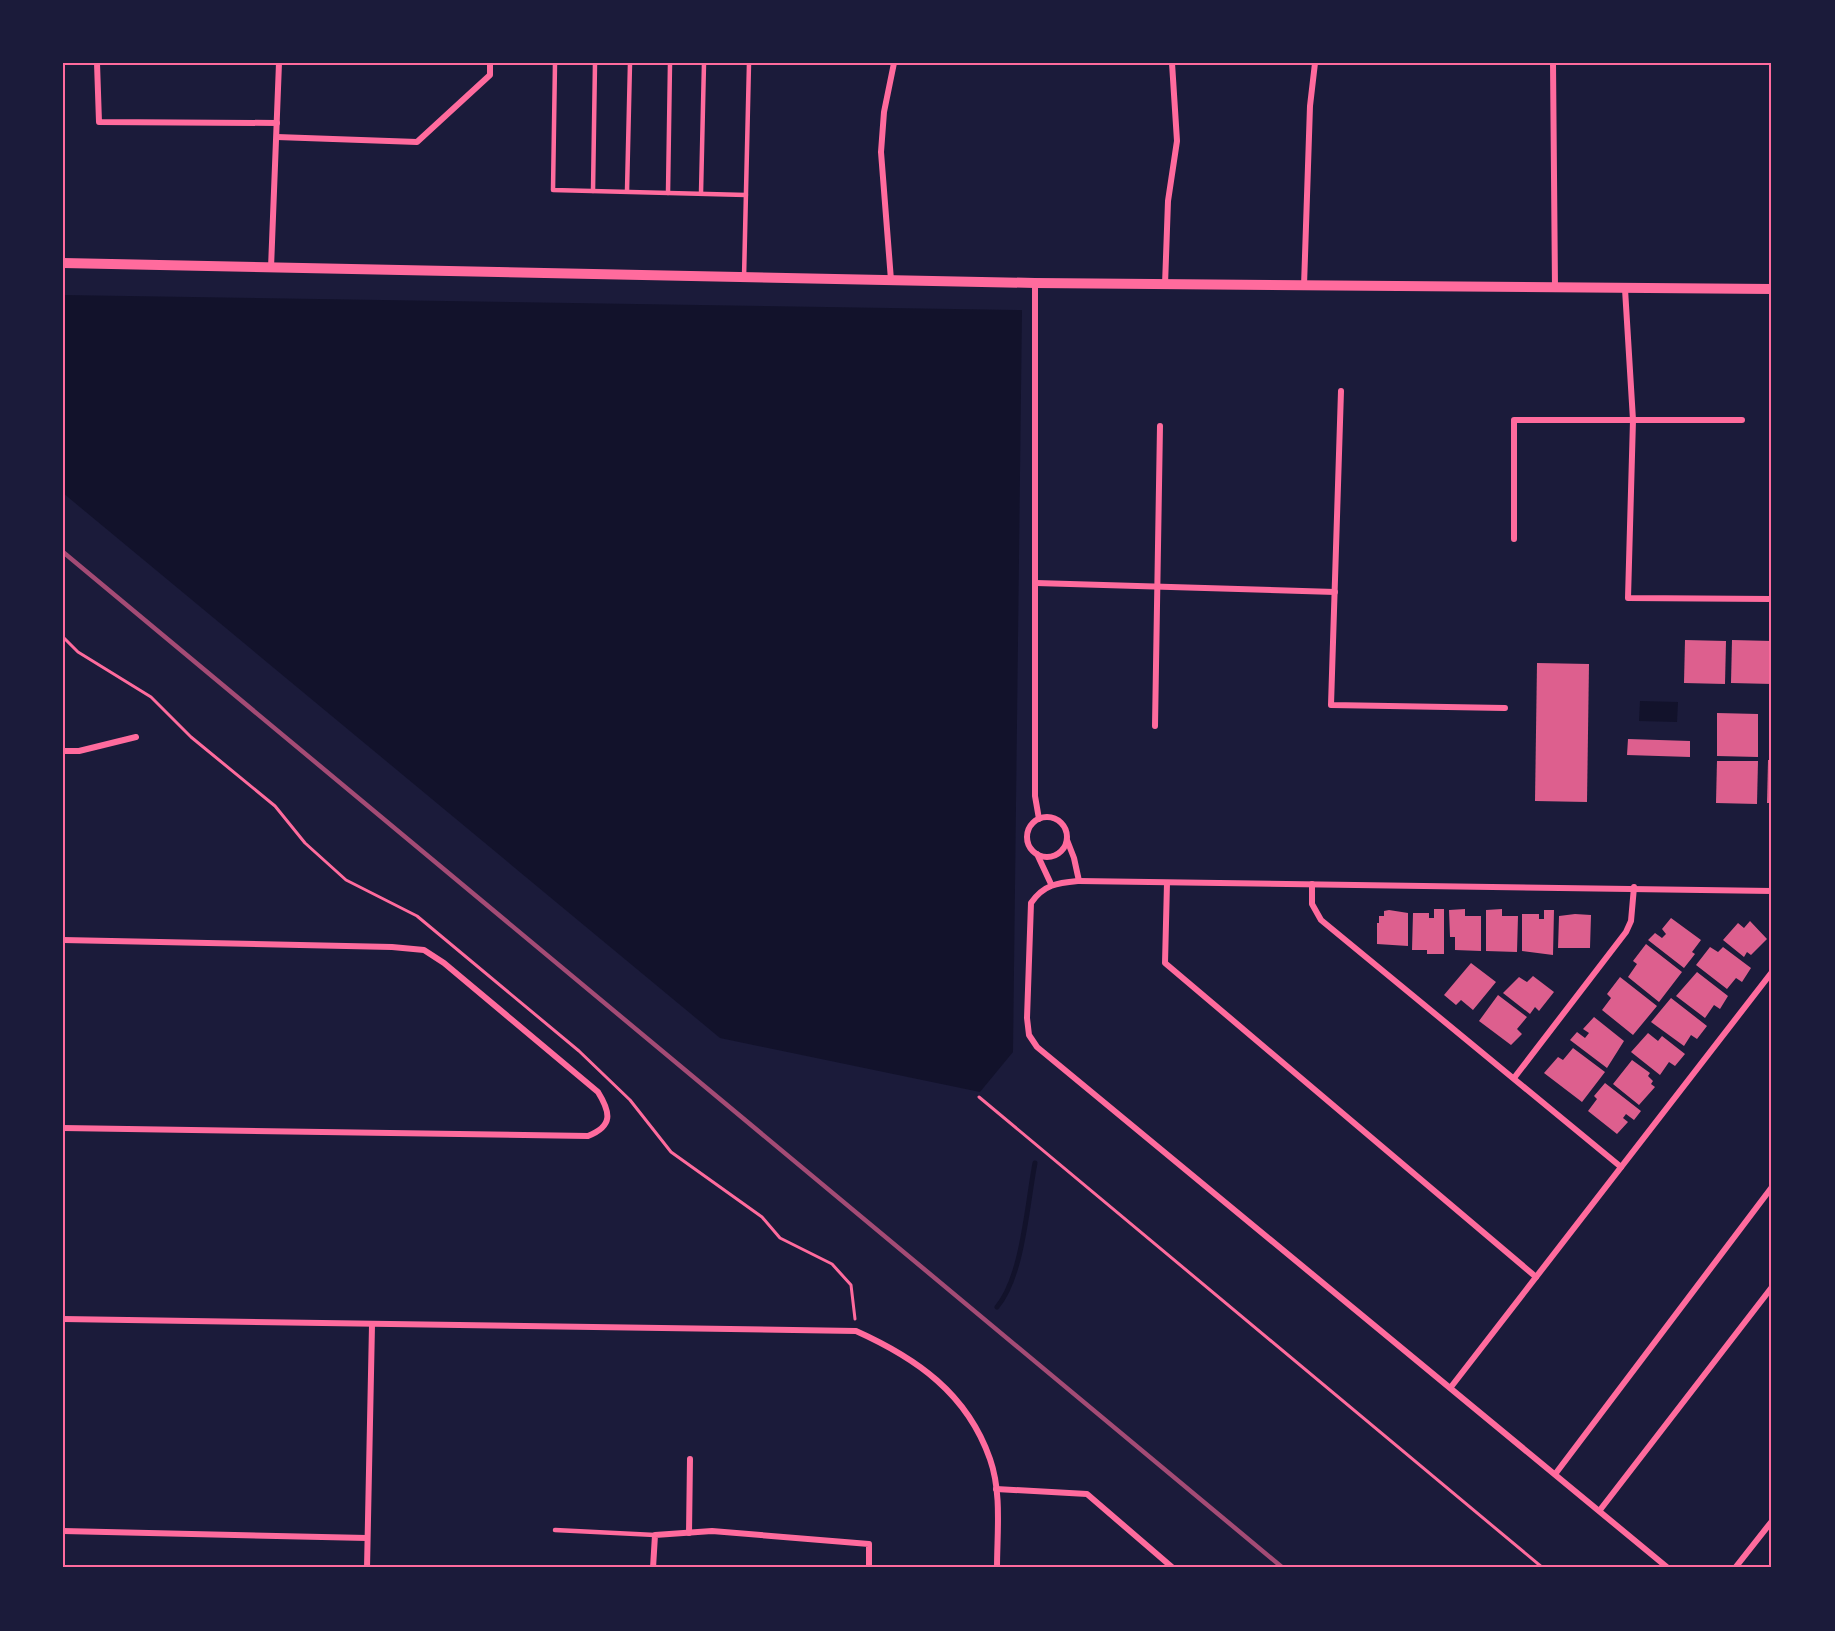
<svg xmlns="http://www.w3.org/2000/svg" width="1835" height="1631" font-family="'Nunito Sans',sans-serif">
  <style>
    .water { fill: #12122b }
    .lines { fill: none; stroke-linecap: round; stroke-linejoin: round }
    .stream { stroke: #12122b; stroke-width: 5 }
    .building { fill: #dd5f8e }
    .path { stroke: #ff6b9d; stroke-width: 3 }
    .service { stroke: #ff6b9d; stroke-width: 4.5 }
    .minor { stroke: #ff6b9d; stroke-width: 6 }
    .tertiary { stroke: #ff6b9d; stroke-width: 10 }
    .rail { stroke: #a44b75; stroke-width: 4.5 }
    .neatline { fill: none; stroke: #ff6b9d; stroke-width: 2 }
  </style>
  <rect width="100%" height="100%" fill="#1b1b3a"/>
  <!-- water -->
  <g class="water">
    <path d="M63 295 1022 310 1013 1052 980 1092 720 1038 63 493Z"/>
    <path d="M1640 701 1678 702 1677 722 1639 721Z"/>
  </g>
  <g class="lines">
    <!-- stream -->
    <path class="stream" d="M997 1307C1023 1276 1027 1204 1035 1163"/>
  </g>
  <!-- building -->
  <g class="building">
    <path d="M1685 640 1726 641 1725 684 1684 683Z"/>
    <path d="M1732 640 1772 641V684L1731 683Z"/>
    <path d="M1537 663 1589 664 1587 802 1535 801Z"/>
    <path d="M1717 713 1758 714V757L1717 756Z"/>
    <path d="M1628 739 1690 741V757L1627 755Z"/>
    <path d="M1768 760H1772V803H1767Z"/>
    <path d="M1717 761H1758L1757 804 1716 803Z"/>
    <path d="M1434 909H1444V954H1427V950H1412L1413 913H1429V918H1434Z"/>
    <path d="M1465 909V916H1481V951L1455 950V937H1450L1449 910Z"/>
    <path d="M1502 909V916H1518L1517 952 1486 951V910Z"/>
    <path d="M1389 910 1408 913V946L1377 944V923H1379V916H1384V911Z"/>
    <path d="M1544 910H1554L1553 955 1522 951V914H1539V919H1544Z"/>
    <path d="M1575 914 1591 915 1590 948H1558L1559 916Z"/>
    <path d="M1671 918 1701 940 1692 952 1695 954 1684 968 1648 940 1655 933 1662 938 1666 934 1662 929Z"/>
    <path d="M1750 921 1767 939 1751 955 1747 952 1744 957 1723 940 1738 923 1744 928Z"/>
    <path d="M1646 944 1682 972 1659 1002 1628 977 1637 964 1633 961Z"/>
    <path d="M1710 947 1718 952 1723 947 1751 968 1742 982 1736 978 1727 989 1696 965Z"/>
    <path d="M1471 963 1496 982 1473 1010 1461 1000 1456 1005 1444 995Z"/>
    <path d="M1697 972 1728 996 1720 1009 1714 1005 1705 1018 1676 996Z"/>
    <path d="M1533 976 1554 992 1539 1011 1535 1007 1530 1014 1503 993 1519 977 1527 982Z"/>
    <path d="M1620 977 1657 1006 1633 1035 1602 1010 1611 998 1607 994Z"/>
    <path d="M1498 995 1527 1017 1517 1029 1522 1034 1511 1045 1479 1021Z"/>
    <path d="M1671 998 1707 1026 1697 1039 1691 1035 1684 1046 1651 1022Z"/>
    <path d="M1594 1017 1624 1041 1607 1068 1570 1040 1577 1032 1585 1038 1589 1033 1583 1029Z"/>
    <path d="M1648 1033 1658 1041 1662 1036 1685 1054 1675 1066 1669 1062 1660 1075 1631 1052Z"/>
    <path d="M1573 1048 1605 1072 1582 1102 1544 1073 1558 1057 1563 1060Z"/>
    <path d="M1632 1060 1650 1073 1648 1076 1653 1081 1651 1084 1655 1087 1639 1105 1613 1084Z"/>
    <path d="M1605 1083 1641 1111 1634 1120 1626 1114 1623 1118 1628 1122 1617 1134 1588 1111 1597 1099 1594 1096Z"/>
  </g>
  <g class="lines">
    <!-- path -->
    <g class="path">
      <path d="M63 637 78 652 151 697 191 737 275 806 305 843 346 880 417 916 579 1051 630 1100 671 1152 762 1217 780 1238 832 1264 851 1285 855 1319"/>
      <path d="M979 1097 1543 1568"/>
    </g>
    <!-- service -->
    <g class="service">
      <path d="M555 63 553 190 746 195"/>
      <path d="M593 191 595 63"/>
      <path d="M627 191 630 63"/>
      <path d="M668 193 670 63"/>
      <path d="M701 193 704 63"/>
      <path d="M744 278 749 63"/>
      <path d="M555 1530 655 1535"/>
    </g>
    <!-- minor -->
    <g class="minor">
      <path d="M97 63 99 122 277 123"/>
      <path d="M1553 63 1555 288"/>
      <path d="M277 137 417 142 490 75V63"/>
      <path d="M271 268 279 63"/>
      <path d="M891 280 881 152 884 112 894 63"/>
      <path d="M1035 283V796L1039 819"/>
      <path d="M1165 285 1168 201 1177 141 1172 63"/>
      <path d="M1304 286 1310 106 1315 63"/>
      <path d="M1625 289 1633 420 1628 598 1771 599"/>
      <path d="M1341 391 1331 705 1505 708"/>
      <path d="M1514 539V420H1742"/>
      <path d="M1036 583 1335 592"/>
      <path d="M1155 726 1160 426"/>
      <path d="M63 751H79L136 737"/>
      <circle cx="1047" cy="837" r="20"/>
      <path d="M1067 840 1074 858 1079 881"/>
      <path d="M1037 854 1051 884"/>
      <path d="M1167 883 1165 963 1536 1277"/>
      <path d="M1312 884V904L1321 920 1621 1167"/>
      <path d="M63 940 392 947 424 950 444 963 598 1092C611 1113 613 1126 588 1136L63 1128"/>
      <path d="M1514 1078 1626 932 1631 921 1634 887"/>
      <path d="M63 1319 856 1331C916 1358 967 1393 990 1459 1002 1493 997 1533 997 1568"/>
      <path d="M1451 1387 1772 972"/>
      <path d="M1556 1473 1772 1187"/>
      <path d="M996 1489 1087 1494 1173 1568"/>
      <path d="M1600 1510 1772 1287"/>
      <path d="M63 1531 367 1538"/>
      <path d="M689 1533 690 1459"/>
      <path d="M367 1568 372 1325"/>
      <path d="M653 1568 655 1535 712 1531 869 1544V1568"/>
      <path d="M1668 1568 1037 1047 1029 1035 1027 1018 1031 903C1044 884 1058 883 1079 881L1772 891"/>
      <path d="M1735 1568 1772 1521"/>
    </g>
    <!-- tertiary -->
    <path class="tertiary" d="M63 263 1035 283 1772 289"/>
    <!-- rail -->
    <path class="rail" d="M63 552 1283 1568"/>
  </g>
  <!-- border -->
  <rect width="1835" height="1631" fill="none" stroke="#1b1b3a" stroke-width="129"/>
  <rect x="64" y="64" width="1706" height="1502" class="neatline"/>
</svg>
